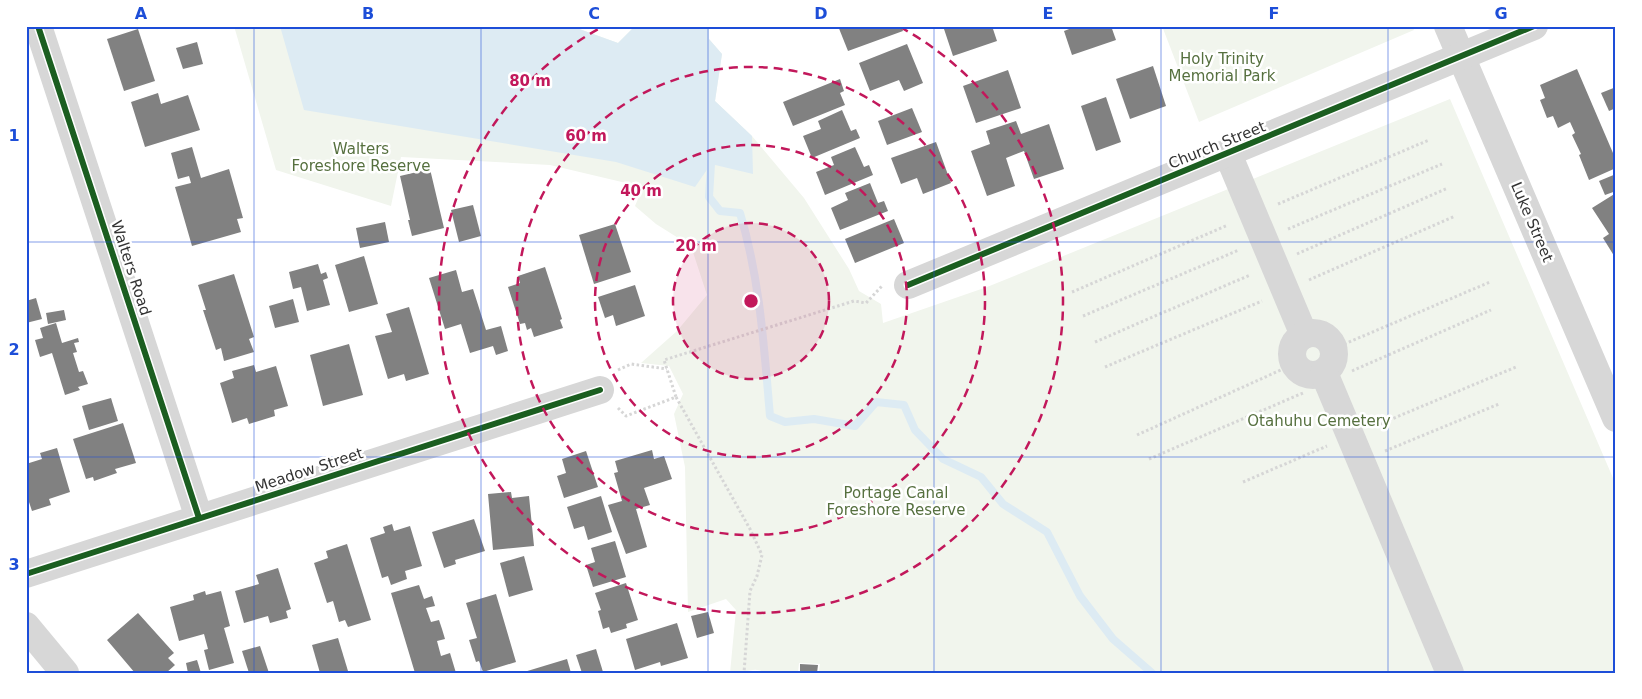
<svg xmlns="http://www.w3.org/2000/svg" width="1642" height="699" font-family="'DejaVu Sans',sans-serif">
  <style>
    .green { fill: #f1f5ed }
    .water { fill: #ddebf3 }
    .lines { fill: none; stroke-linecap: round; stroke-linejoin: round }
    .stream { stroke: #ddebf3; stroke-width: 8 }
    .building { fill: #818181 }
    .path { stroke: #d6d6d6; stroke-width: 3; stroke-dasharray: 2.5 2.5; stroke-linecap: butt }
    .minor { stroke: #d7d7d7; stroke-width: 28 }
    .cycleway-casing { stroke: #fff; stroke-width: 9 }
    .cycleway { stroke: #1b5e20; stroke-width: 6 }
    .grid { fill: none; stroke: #1d4ed8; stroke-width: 1; stroke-opacity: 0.55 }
    .ring { fill: none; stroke: #c2185b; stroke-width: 2.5; stroke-dasharray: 9 6 }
    .labels { text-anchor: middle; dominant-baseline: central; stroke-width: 5; stroke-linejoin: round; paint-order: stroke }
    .park-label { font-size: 15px; fill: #56703f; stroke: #fff }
    .street-label { font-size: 15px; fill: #333; stroke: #fff }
    .centre { fill: #c2185b; stroke: #fff; stroke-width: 2.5 }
    .ring-label { font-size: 15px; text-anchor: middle; font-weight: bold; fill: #c2185b; stroke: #fff; stroke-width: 5; stroke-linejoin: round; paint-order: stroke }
    .neatline { fill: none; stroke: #1d4ed8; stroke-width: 2 }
    .grid-label { font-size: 16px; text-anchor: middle; font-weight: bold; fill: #1d4ed8 }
  </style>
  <rect width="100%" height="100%" fill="#fff"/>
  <!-- green -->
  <g class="green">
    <path d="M234 26H571L618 43 635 26H709V39L722 54 715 101 752 136 804 198 849 269 859 291 881 304 883 323 987 287 1450 99 1616 485V673H840L819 671 820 664 799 663 798 673H765C757 668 752 670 744 672 740 674 734 673 730 673L736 610 726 599 688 612 685 467 674 414 683 394 669 366 641 363 677 331 707 295 691 246 656 224 635 206 643 187 550 165 401 157 391 206 276 170Z"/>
    <path d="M1162 26H1412L1414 30 1199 122Z"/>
  </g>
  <!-- water -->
  <path class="water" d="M280 26H571L618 43 635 26H709V39L722 54 715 101 752 136 753 174 711 164 695 187 616 162 304 110Z"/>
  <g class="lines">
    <!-- stream -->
    <path class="stream" d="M704 158 711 164 709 197 720 211 740 213C760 279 764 347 770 416L785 422 814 419 855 426 876 402 904 405 915 430 943 459 981 477 1003 504 1047 532 1080 596 1113 639 1152 673"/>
  </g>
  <!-- building -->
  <g class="building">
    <path d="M838 26H901L903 31 848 51Z"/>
    <path d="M943 26H992L997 41 953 56Z"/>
    <path d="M1077 26H1111L1116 40 1072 55 1064 31Z"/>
    <path d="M138 29 155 81 124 91 107 39Z"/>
    <path d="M197 42 203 64 183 69 176 48Z"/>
    <path d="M907 44 923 83 904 91 899 80 870 91 859 63Z"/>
    <path d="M1153 66 1166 106 1130 119 1116 79Z"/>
    <path d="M1577 69 1616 160V168L1589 180 1579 155 1581 154 1572 135 1575 133 1570 122 1558 128 1553 116 1547 118 1540 100 1545 98 1540 85Z"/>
    <path d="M1008 70 1021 108 976 123 963 86Z"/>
    <path d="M840 79 844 91 840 93 845 105 793 126 783 102Z"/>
    <path d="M1616 87V108L1609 111 1601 93Z"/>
    <path d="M158 93 161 104 188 95 200 130 145 147 131 102Z"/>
    <path d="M1106 97 1121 142 1096 151 1081 106Z"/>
    <path d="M912 108 922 132 887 145 878 121Z"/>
    <path d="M842 110 851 131 856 129 860 138 812 158 803 136 821 129 818 121Z"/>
    <path d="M1016 121 1021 134 1049 124 1064 169 1034 179 1024 151 1006 158 1015 186 987 196 971 151 990 144 986 131Z"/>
    <path d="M936 142 951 183 923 194 917 178 901 184 891 158Z"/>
    <path d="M192 147 201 178 229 169 243 218 237 219 241 232 192 246 175 187 191 183 189 176 178 179 171 153Z"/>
    <path d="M855 147 864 167 869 165 873 175 825 195 816 172 834 165 831 157Z"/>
    <path d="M430 169 444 228 412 236 408 220H410L400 176Z"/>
    <path d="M1616 174V191L1605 195 1599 181Z"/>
    <path d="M870 183 878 203 884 201 888 211 840 230 831 208 848 200 845 193Z"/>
    <path d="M1616 193V259L1603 238 1609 234 1592 208Z"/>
    <path d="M473 205 481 236 459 242 451 210Z"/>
    <path d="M894 219 904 243 855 263 845 239Z"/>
    <path d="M385 222 389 242 360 248 356 228Z"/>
    <path d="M615 224 631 272 594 284 579 235Z"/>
    <path d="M364 256 378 304 349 312 335 265Z"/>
    <path d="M318 264 321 274 326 272 328 278 323 280 330 305 307 311 301 287 293 289 289 272Z"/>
    <path d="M545 267 562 319 560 320 563 328 534 337 531 328 527 330 525 323 520 324 508 287 520 283 518 276Z"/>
    <path d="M456 270 462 292 473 289 486 330 501 326 508 351 496 355 493 346 470 353 461 324 445 329 429 278Z"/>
    <path d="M234 274 254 337 249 339 254 352 224 361 221 348 216 350 203 310H206L198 285Z"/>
    <path d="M635 285 645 316 616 326 613 315 605 318 598 297Z"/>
    <path d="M36 298 42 319 26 323V301Z"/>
    <path d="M293 299 299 322 275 328 269 306Z"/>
    <path d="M409 307 429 374 406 381 404 374 388 379 375 336 392 332 386 314Z"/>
    <path d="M64 310 66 320 48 324 46 313Z"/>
    <path d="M56 323 62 343 78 338 79 342 74 343 77 352 73 353 79 372 83 371 88 384 78 387 80 390 65 395 52 353 40 357 35 340 43 338 40 328Z"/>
    <path d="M349 344 363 395 323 406 310 355Z"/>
    <path d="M254 365 256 372 276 366 288 406 274 410 275 416 249 424 247 418 232 423 220 383 234 378 232 371Z"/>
    <path d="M111 398 118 421 89 430 82 406Z"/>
    <path d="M123 423 136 463 115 469 117 473 94 481 93 477 86 479 73 439Z"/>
    <path d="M57 448 70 492 49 499 51 505 32 511 26 493V478L29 477 26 464 42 459 40 453Z"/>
    <path d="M652 450 654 459 664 456 672 479 644 488 650 505 636 509 647 547 626 554 608 505 622 501 614 473 618 472 615 461Z"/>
    <path d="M586 451 598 487 564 498 557 476 566 473 562 459Z"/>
    <path d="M511 492 512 498 529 496 534 546 493 550 488 494Z"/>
    <path d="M601 496 612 532 588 540 584 526 574 529 567 507Z"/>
    <path d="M474 519 485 551 455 560 456 564 444 568 432 532Z"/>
    <path d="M392 524 394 531 410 526 422 566 405 571 407 579 391 585 388 576 382 578 370 538 385 533 383 527Z"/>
    <path d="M615 541 626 577 593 587 586 565 595 562 591 548Z"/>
    <path d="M347 544 371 620 348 627 345 620 339 622 333 601 327 603 314 563 328 558 326 551Z"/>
    <path d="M524 556 533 590 509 597 500 563Z"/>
    <path d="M278 568 291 609 286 611 288 618 270 623 268 616 244 623 235 591 259 584 256 575Z"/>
    <path d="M626 583 638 620 626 624 627 628 611 633 609 627 603 629 598 611 601 610 595 593Z"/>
    <path d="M419 585 424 599 432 596 435 606 426 608 431 622 439 620 442 629 445 639 437 641 441 656 450 653 456 673H415L391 593Z"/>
    <path d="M205 591 206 595 221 591 230 626 224 628 234 663 209 670 204 650 208 649 204 634 179 641 170 607 194 600 193 595Z"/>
    <path d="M496 594 516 662 483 672 479 661 476 662 469 640 477 638 466 603Z"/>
    <path d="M708 612 714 633 697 638 691 616Z"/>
    <path d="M138 613 174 653 168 658 175 665 166 673H135L107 640Z"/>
    <path d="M677 623 688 658 661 666 660 662 635 670 626 639Z"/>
    <path d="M338 638 348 671 320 673 312 645Z"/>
    <path d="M260 646 269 673H249L242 651Z"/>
    <path d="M596 649 603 672 582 673 576 655Z"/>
    <path d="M567 659 571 673H524V672Z"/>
    <path d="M197 660 201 673H188L186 663Z"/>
    <path d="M800 664 818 665 817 673H800Z"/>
  </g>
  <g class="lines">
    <!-- path -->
    <g class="path">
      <path d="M1278 204 1429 140"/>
      <path d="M1288 229 1442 164"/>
      <path d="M1297 254 1448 188"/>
      <path d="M1309 280 1455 216"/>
      <path d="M1072 292 1228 225"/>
      <path d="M1083 316 1239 250"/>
      <path d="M1095 342 1250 275"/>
      <path d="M1335 348 1490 282"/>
      <path d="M1105 367 1262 301"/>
      <path d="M618 370 631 364 667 369"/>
      <path d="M1352 371 1491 310"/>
      <path d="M676 397 750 529 762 555 757 576 750 591 744 673"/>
      <path d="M618 408 626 416 676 397 664 360 854 301 866 303 882 286"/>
      <path d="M1375 426 1516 367"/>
      <path d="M1137 435 1294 364"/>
      <path d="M1385 451 1499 404"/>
      <path d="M1149 459 1303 393"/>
      <path d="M1243 482 1327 446"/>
    </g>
    <!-- minor -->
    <g class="minor">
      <path d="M38 26 199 518"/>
      <path d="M1448 26 1616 418"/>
      <path d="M1228 154 1304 335"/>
      <path d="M908 285 1534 26"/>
      <circle cx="1313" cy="354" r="21"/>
      <path d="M1324 373 1450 673"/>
      <path d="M26 574 600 390"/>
      <path d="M26 626 65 673"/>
    </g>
    <defs>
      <g id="cycleway">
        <path d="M38 26 199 518"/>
        <path d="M908 285 1534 26"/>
        <path d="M26 574 600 390"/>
      </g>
    </defs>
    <!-- cycleway casing -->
    <use href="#cycleway" class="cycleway-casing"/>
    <!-- cycleway -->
    <use href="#cycleway" class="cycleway"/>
  </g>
  <!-- grid -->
  <path class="grid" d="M254 26V673M481 26V673M708 26V673M934 26V673M1161 26V673M1388 26V673M26 242H1616M26 457H1616"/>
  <!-- distance rings -->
  <circle cx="751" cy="301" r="78" fill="#c2185b" fill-opacity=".12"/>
  <g class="ring">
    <circle cx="751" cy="301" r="78"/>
    <circle cx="751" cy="301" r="156"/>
    <circle cx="751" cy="301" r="234"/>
    <path d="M900 27A312 312 0 1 1 602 27"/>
  </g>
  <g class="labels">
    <!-- park labels -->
    <g class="park-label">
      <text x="1222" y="59">Holy Trinity<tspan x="1222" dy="17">Memorial Park</tspan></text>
      <text x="361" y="149">Walters<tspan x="361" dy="17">Foreshore Reserve</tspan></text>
      <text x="1319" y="421">Otahuhu Cemetery</text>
      <text x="896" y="493">Portage Canal<tspan x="896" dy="17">Foreshore Reserve</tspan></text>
    </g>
    <!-- street labels -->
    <g class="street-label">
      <text transform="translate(1217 145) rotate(-22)">Church Street</text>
      <text transform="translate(1532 222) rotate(67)">Luke Street</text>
      <text transform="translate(131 268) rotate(72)">Walters Road</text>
      <text transform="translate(309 470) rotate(-18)">Meadow Street</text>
    </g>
  </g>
  <circle cx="751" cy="301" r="8" class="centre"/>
  <g class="ring-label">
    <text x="530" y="86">80 m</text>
    <text x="586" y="141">60 m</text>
    <text x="641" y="196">40 m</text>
    <text x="696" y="251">20 m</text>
  </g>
  <!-- border -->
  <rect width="1642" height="699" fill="none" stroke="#ffffff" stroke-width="55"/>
  <rect x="28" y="28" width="1586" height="644" class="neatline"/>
  <g class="grid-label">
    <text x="141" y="19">A</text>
    <text x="368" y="19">B</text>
    <text x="594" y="19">C</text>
    <text x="821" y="19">D</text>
    <text x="1048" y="19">E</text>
    <text x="1274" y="19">F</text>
    <text x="1501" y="19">G</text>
    <text x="14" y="141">1</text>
    <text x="14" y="355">2</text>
    <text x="14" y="570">3</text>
  </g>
</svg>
